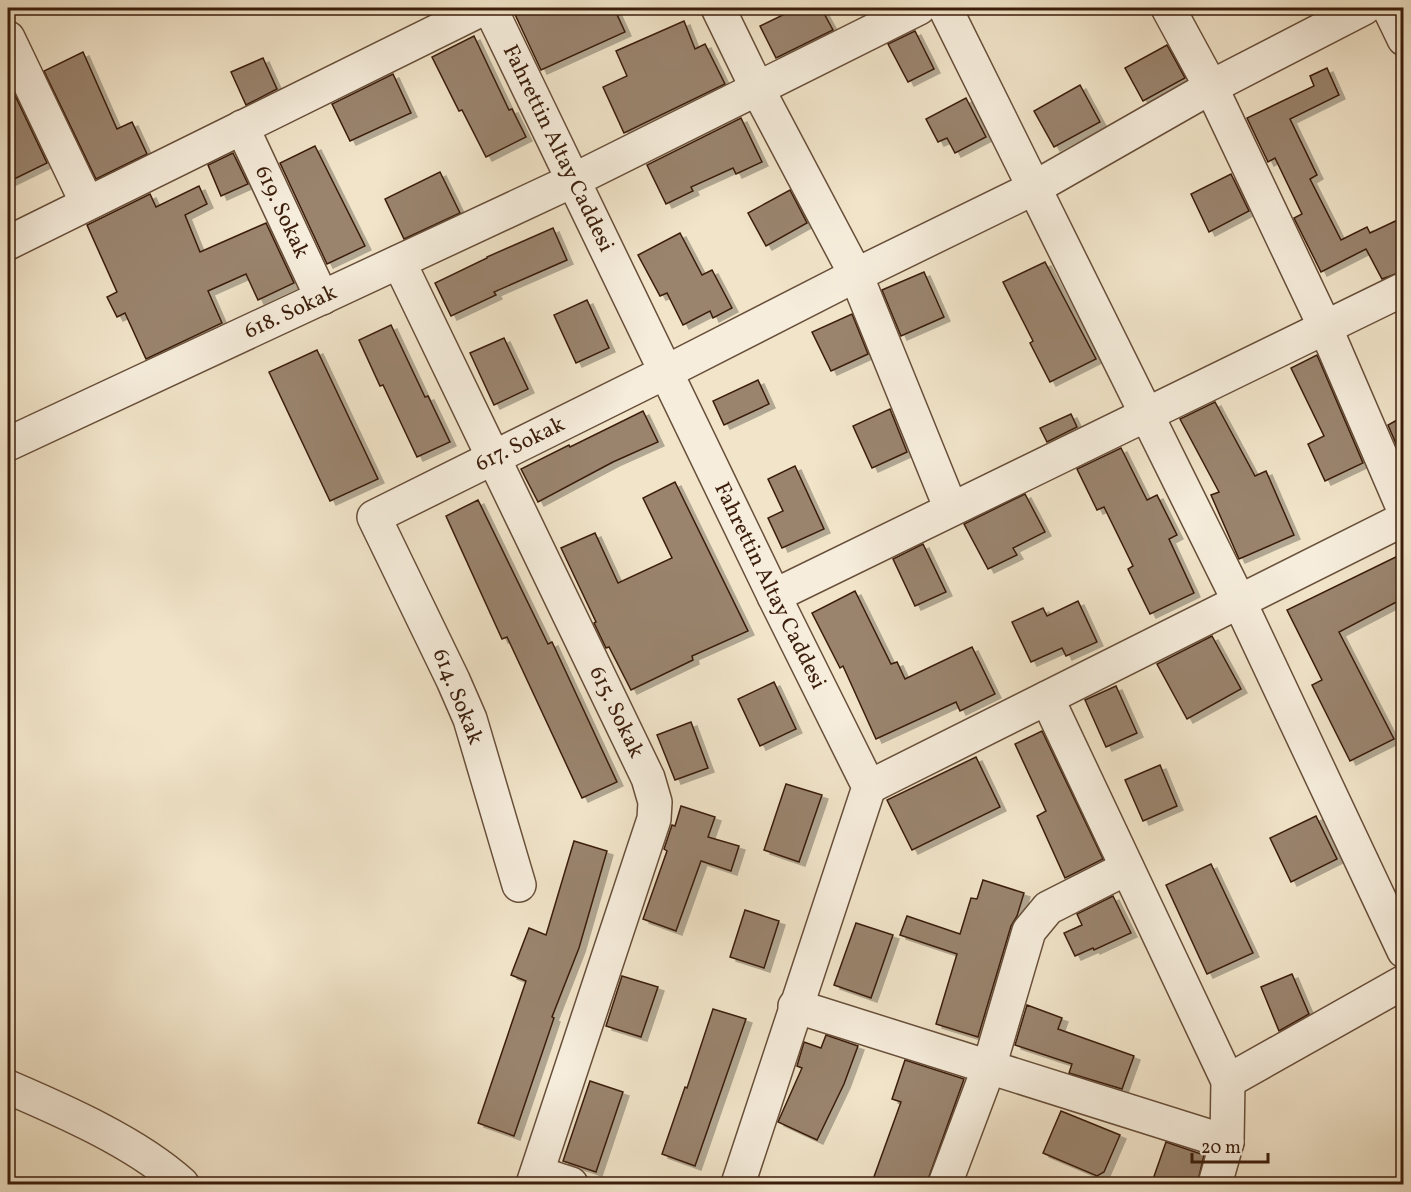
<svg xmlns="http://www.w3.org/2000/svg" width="1411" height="1192" font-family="Vollkorn,serif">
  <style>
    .building { fill: #9a846e; stroke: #3b1d0b; stroke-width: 1.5; filter: url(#shadow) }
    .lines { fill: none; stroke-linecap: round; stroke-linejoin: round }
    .minor-casing { stroke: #684f3a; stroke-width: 36 }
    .minor { stroke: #f6eddc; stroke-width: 33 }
    .labels { text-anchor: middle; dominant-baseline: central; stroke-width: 6; stroke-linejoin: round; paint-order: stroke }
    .street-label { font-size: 22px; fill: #3b1d0b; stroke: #f6eddc }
  </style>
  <defs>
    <filter id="shadow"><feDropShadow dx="6" dy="4" stdDeviation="0" flood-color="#0004"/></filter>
  </defs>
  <rect width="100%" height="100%" fill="#f1e4c9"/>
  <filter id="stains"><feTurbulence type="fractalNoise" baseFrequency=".00333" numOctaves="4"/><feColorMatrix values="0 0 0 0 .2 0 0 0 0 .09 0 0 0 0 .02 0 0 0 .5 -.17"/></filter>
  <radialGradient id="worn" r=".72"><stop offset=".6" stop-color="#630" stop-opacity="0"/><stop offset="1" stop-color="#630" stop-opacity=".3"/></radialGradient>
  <!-- building -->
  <g class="building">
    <path d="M512 8H614L625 32 541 70Z"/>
    <path d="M797 8H821L833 30 776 58 760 26Z"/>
    <path d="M684 21 695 49 705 44 725 84 624 133 603 87 627 76 616 51Z"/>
    <path d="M915 31 934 69 908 82 888 44Z"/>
    <path d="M474 36 509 110 512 109 526 137 486 157 462 110 459 111 432 57Z"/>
    <path d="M1167 45 1185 78 1143 101 1125 68Z"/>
    <path d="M83 52 117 129 132 122 147 154 96 179 44 71Z"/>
    <path d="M263 58 277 89 246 105 231 72Z"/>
    <path d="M1327 68 1339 95 1290 119 1317 175 1310 179 1341 240 1367 227 1370 233 1404 217V271L1382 279 1366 249 1321 272 1294 218 1302 214 1275 158 1268 162 1247 118 1314 86 1310 76Z"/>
    <path d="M393 74 411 113 350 141 332 104Z"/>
    <path d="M1080 85 1100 122 1054 147 1034 111Z"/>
    <path d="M11 87 47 163 8 182V89Z"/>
    <path d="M966 98 986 137 955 153 947 138 938 142 926 119Z"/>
    <path d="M741 118 762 162 736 174 733 168 691 187 693 191 666 204 647 165Z"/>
    <path d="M315 146 365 246 327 264 280 163Z"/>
    <path d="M233 153 248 184 221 196 208 165Z"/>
    <path d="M440 172 460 213 404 239 385 199Z"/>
    <path d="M1231 174 1249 211 1209 232 1191 194Z"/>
    <path d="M199 186 207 204 185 215 200 252 266 223 294 283 258 300 246 274 208 291 222 323 146 359 125 313 117 317 107 297 117 292 87 225 150 194 156 207Z"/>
    <path d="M790 190 807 223 766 246 748 213Z"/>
    <path d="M553 228 567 260 494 292 496 295 451 316 435 283 487 258V257Z"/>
    <path d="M680 233 702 275 712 270 732 308 713 318 710 311 683 325 667 293 660 296 638 255Z"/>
    <path d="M1045 262 1096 359 1050 382 1030 343 1033 341 1003 282Z"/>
    <path d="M924 272 944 317 901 336 882 290Z"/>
    <path d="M587 300 609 348 576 363 554 315Z"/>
    <path d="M852 314 868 354 831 371 812 332Z"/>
    <path d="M391 325 425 397 428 396 450 442 417 457 383 385 380 386 359 340Z"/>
    <path d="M504 338 528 389 494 405 470 353Z"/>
    <path d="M317 350 378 479 330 501 269 372Z"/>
    <path d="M1317 355 1363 463 1325 481 1308 444 1324 436 1291 368Z"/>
    <path d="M758 380 769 404 724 425 713 401Z"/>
    <path d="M1215 402 1255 476 1266 471 1294 535 1239 559 1211 495 1219 492 1180 419Z"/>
    <path d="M890 409 907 452 872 468 853 426Z"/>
    <path d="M643 411 658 442 613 462 538 502 521 469 569 445 570 447Z"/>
    <path d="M1071 414 1077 427 1047 442 1040 428Z"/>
    <path d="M1404 416V443L1397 446 1388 425Z"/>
    <path d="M1121 448 1147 500 1157 495 1177 535 1169 539 1194 593 1150 614 1128 569 1133 566 1104 507 1097 510 1077 469Z"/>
    <path d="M795 466 824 529 782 548 768 518 783 511 768 479Z"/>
    <path d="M675 482 748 631 692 656 693 660 631 690 609 647 606 648 594 623 596 622 561 548 595 533 618 583 672 558 643 498Z"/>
    <path d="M1025 494 1045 532 1013 548 1017 555 988 569 964 524Z"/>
    <path d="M478 500 548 644 552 642 617 782 582 798 507 637 502 639 446 516Z"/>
    <path d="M923 544 946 592 915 606 893 559Z"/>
    <path d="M1404 553V598L1339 632 1394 739 1350 761 1312 685 1322 680 1287 610Z"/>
    <path d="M855 591 891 664 897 662 905 679 972 647 995 694 960 711 956 702 876 739 843 666 840 668 812 613Z"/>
    <path d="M1078 601 1097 642 1066 656 1062 648 1031 662 1012 622 1043 608 1047 616Z"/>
    <path d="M1212 636 1241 689 1187 719 1157 664Z"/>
    <path d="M774 682 796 729 760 746 738 699Z"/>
    <path d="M1116 686 1137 733 1106 747 1085 700Z"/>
    <path d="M691 722 708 768 675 780 657 735Z"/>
    <path d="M1042 731 1103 859 1065 878 1037 816 1046 811 1015 744Z"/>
    <path d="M976 757 1000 807 912 850 887 800Z"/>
    <path d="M1160 765 1177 806 1143 821 1125 780Z"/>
    <path d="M786 784 822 795 799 862 764 850Z"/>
    <path d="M681 806 715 817 708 837 739 846 731 871 701 861 676 931 643 919 667 851 664 849 672 825 675 826Z"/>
    <path d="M1316 816 1337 859 1291 882 1270 838Z"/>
    <path d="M574 841 607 851 579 948 552 1017 554 1018 514 1136 478 1123 526 981 511 975 529 928 546 935Z"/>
    <path d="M1211 864 1253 953 1207 974 1166 885Z"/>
    <path d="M983 880 1024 893 1017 916 1011 926 978 1037 936 1024 957 954 900 935 907 916 960 934 971 898 977 899Z"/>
    <path d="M1113 896 1131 933 1094 950 1093 948 1075 956 1064 933 1082 925 1077 914Z"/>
    <path d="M745 910 779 921 764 968 730 957Z"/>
    <path d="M856 923 893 935 871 998 834 985Z"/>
    <path d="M1292 974 1309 1014 1279 1031 1261 987Z"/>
    <path d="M622 976 658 987 641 1037 606 1026Z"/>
    <path d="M1027 1005 1062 1018 1058 1029 1134 1056 1122 1089 1069 1073 1072 1064 1015 1045Z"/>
    <path d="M713 1009 746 1019 695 1166 662 1154 685 1087 687 1088Z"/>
    <path d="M826 1035 858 1046 844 1084 817 1140 778 1122 802 1068 797 1066 804 1042 821 1048Z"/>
    <path d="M905 1060 964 1079 926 1185H871L901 1102 892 1099Z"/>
    <path d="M590 1081 623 1092 596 1172 563 1161Z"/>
    <path d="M1061 1111 1120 1135 1104 1172 1097 1176 1043 1153Z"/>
    <path d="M1166 1142 1204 1155 1197 1185H1151Z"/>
  </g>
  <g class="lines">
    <defs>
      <g id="minor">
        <path id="s1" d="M490 8 774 596 869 787 738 1184"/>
        <path d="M718 8 757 88 856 275 951 509"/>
        <path d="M945 8 1239 601 1404 951"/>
        <path d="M1168 8 1211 87 1325 327 1404 510"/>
        <path d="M1389 8 1404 39"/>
        <path d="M8 38 87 203"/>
        <path id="s2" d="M242 127 322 298"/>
        <path d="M8 243 484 8"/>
        <path id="s3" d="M399 262 648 778 655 802 654 819 533 1184"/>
        <path id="s4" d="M8 444 574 180 919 8"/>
        <path d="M774 596 1404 289"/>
        <path d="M1047 698 1228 1081 1227 1142 1215 1184"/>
        <path d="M869 787 1404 519"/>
        <path id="s5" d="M519 885 470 719 453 680 374 517 666 372 856 275 1034 188 1211 87 1364 8"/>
        <path d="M795 1006 1227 1142"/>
        <path d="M1228 1081 1404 982"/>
        <path d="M8 1087C64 1111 137 1143 182 1184"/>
        <path d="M537 1173 571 1184"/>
        <path d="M945 1184 989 1067 1029 931 1048 908 1127 868"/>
      </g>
    </defs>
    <!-- minor casing -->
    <use href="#minor" class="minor-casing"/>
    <!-- minor -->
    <use href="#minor" class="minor"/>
  </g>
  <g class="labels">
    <!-- street labels -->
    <g class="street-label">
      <text stroke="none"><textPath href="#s1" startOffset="156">Fahrettin Altay Caddesi</textPath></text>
      <text stroke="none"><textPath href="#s2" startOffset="94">619. Sokak</textPath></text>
      <text stroke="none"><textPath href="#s4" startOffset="312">618. Sokak</textPath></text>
      <text stroke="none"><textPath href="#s5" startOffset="560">617. Sokak</textPath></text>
      <text stroke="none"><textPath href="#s1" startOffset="642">Fahrettin Altay Caddesi</textPath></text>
      <text transform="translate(457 697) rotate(68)">614. Sokak</text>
      <text stroke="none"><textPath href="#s3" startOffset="500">615. Sokak</textPath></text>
    </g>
  </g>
  <!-- margin -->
  <rect width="1411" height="1192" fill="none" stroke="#f1e4c9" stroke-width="30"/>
  <rect x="9" y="9" width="1393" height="1174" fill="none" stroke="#3b1d0b" stroke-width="3"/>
  <rect x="15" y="15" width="1381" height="1162" fill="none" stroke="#3b1d0b" stroke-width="1.5"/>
  <!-- scale -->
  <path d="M1192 1153v9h76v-9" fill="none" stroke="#3b1d0b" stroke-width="3"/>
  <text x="1201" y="1153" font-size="18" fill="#3b1d0b" stroke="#f6eddc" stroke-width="4.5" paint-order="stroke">20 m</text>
  <rect width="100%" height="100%" filter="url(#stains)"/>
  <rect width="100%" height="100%" fill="url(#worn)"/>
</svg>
